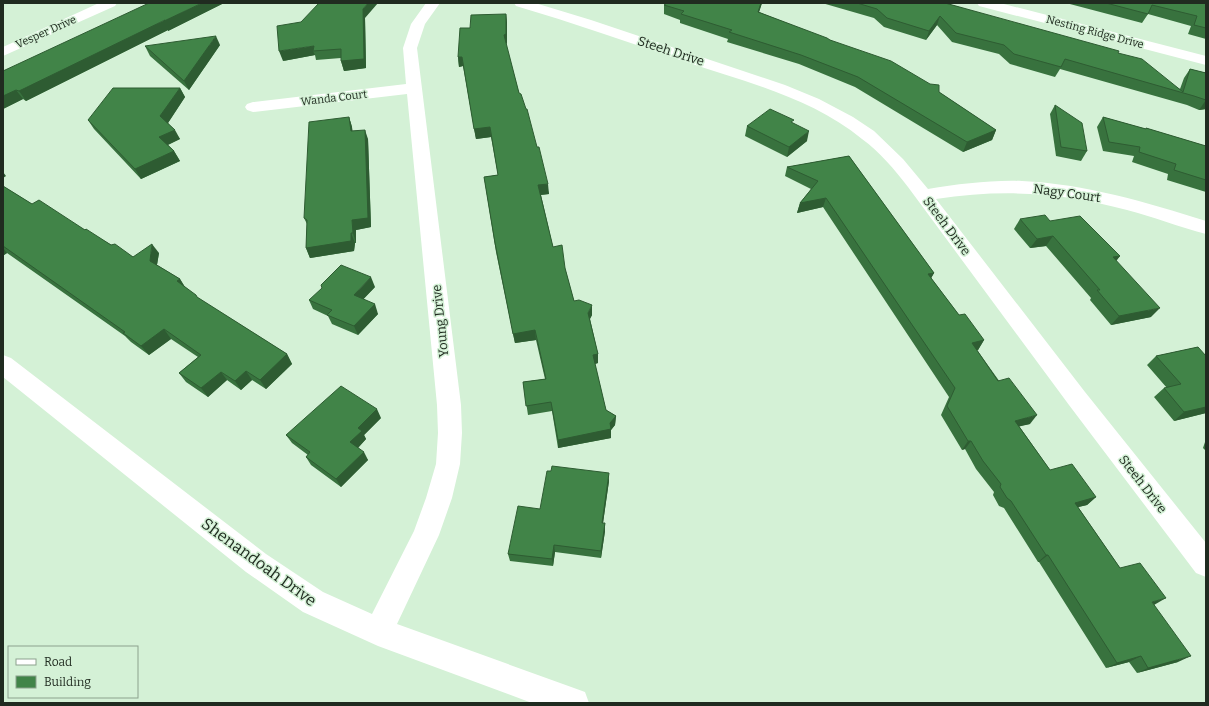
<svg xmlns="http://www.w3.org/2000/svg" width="1209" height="706" font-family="Bitter,serif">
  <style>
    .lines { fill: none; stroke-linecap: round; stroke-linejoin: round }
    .minor { fill: #fff; fill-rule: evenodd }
    .wall { fill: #38723e }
    .shaded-wall { fill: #2e5c32 }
    .building { fill: #418448; stroke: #2e5c32 }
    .labels { text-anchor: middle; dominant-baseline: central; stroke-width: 3; stroke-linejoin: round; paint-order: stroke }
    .far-street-label { font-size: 11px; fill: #202b20; stroke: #d4f1d6 }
    .street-label { font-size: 13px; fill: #202b20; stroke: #d4f1d6 }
    .near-street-label { font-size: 16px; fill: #202b20; stroke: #d4f1d6 }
  </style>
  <rect width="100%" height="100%" fill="#d4f1d6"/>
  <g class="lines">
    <!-- minor -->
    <g class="minor">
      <path d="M99 3H117L115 6 3 56V47Z"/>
      <path d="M426 3H440L425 24 417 48 461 405 462 433 460 464 452 498 439 535 397 624 574 688 585 692 589 703H532L378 646 303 612 246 572 3 377V355L11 358 266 554 323 592 372 614 414 531 426 498 436 464 438 433 437 405 407 94 253 112 247 110 245 107 247 104 253 102 406 84 403 48 411 24Z"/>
      <path d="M514 3H535L591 20 785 85 819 99 853 117 874 131 903 159 928 189C959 184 990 180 1022 181 1085 184 1146 202 1206 221V234C1179 227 1154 217 1127 210 1062 192 1002 189 936 199L1085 392 1206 543V577L1196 573 1069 405 908 187C894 169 880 152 862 139 812 98 746 82 686 62 629 42 573 23 516 6Z"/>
      <path d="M977 3H1000L1206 56V65L979 6Z"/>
    </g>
  </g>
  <!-- wall -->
  <g class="wall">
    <path d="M224 3 168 31V30L26 101 23 99 3 109V71Z"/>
    <path d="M667 3H762L759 12 830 40 939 92 996 130 992 140 963 152 855 87 799 64 727 42 728 39 680 23V20L664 14V5Z"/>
    <path d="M822 3H945L1118 53 1180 89 1184 78 1190 69 1206 73V109L1199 110 1187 105 1060 69 1055 77 1010 64 999 54 952 42 937 25 926 40 884 27 874 18Z"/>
    <path d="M1066 3H1206V39L1188 34 1191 26 1148 14 1142 23Z"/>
    <path d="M506 14 507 23V43L506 44 519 93 549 194 541 195 553 247 565 268 574 301 592 315 590 319 598 354V363L595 364 606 410 616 416 615 425 611 430V438L558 448 552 411 528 415 523 382 545 379 536 340 515 343 496 252 484 177 498 175 491 137 476 139 463 66 459 67 458 57 470 28Z"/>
    <path d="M365 18 366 68 344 71 341 61V58L316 60 315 55 283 61Z"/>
    <path d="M220 45 189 90 150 56 145 46Z"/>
    <path d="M180 88 185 97 168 123 180 139 168 145 174 151 180 161 141 179 94 129 88 120Z"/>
    <path d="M1055 105 1087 151 1081 161 1056 156 1050 114Z"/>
    <path d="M349 117 352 127V131L368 139 371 227 356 230V243H355L354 251 310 258 306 248 307 224 304 218Z"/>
    <path d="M1103 117 1146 129V128L1206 146V192L1167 180 1168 174 1132 162 1134 156 1103 151 1097 127Z"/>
    <path d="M793 123 807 141 787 157 745 136 747 126Z"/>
    <path d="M849 156 934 273 931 278 959 315 984 340 978 350H977L1030 424 1019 426 1050 470 1096 497 1087 505 1078 507 1120 568 1154 605 1178 662 1137 673 1129 662 1106 668 1039 562H1038L1004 508 999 506 993 495 994 492 976 469 965 449 962 450 941 415 949 397 823 207 797 213 800 203 811 189 785 176 787 167Z"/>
    <path d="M3 186 32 204 85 230 133 257 159 253 157 265 180 279 185 287 198 298 287 354 292 364 266 389 252 380 241 390 227 380 208 397 186 382 179 373 198 357 171 339 149 355 131 342 125 336 7 253 4 255H3Z"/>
    <path d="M1020 219 1050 221 1120 256 1116 261 1151 317 1111 325 1090 300 1091 298 1046 246 1030 248 1014 229Z"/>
    <path d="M375 287 363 299 378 314 358 335 332 324 328 316 313 309 309 300Z"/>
    <path d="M1198 347 1206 413 1174 421 1154 397 1164 388H1167L1147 365 1156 356Z"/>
    <path d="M381 418 364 435 366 439 358 448 368 460 341 487 311 465 306 457 308 455 292 443 286 435Z"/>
    <path d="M1206 439V451L1203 448Z"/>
    <path d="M609 481 603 523H605V531L601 558 555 552 553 566 510 561 508 554 540 509Z"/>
  </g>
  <!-- shaded-wall -->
  <g class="shaded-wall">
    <path d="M202 3H224L168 31V30L26 101 19 91 165 20Z"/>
    <path d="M368 3H378L365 18 366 68 344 71 341 61 363 9Z"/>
    <path d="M761 3H762L756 21 758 12Z"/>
    <path d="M506 14 507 23V43L505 45 504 35Z"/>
    <path d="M940 16 937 25 926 40 929 31Z"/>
    <path d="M216 36 220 45 189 90 184 81Z"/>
    <path d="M314 46 313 51 315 55 283 61 279 51Z"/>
    <path d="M458 57H462L463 66 459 67Z"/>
    <path d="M180 88 185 97 166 126 160 116Z"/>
    <path d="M16 90 23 99 3 109V96Z"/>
    <path d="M1206 100V109L1199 110Z"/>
    <path d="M349 117 352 127 354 141 351 131Z"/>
    <path d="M490 127 491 137 476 139 474 129Z"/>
    <path d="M175 130 180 139 165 146 159 137Z"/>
    <path d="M365 130 368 139 371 227 356 230V243L353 233 352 220Z"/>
    <path d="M996 130 992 140 963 152 967 142Z"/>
    <path d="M809 131 807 141 787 157 789 147Z"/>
    <path d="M174 151 180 161 141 179 135 169Z"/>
    <path d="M3 172 6 176 3 178Z"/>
    <path d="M548 184 549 194 539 195 538 185Z"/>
    <path d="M826 198 823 207 797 213 800 203Z"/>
    <path d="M351 233 355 243 354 251 310 258 306 248Z"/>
    <path d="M1053 236 1046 246 1030 248 1037 239Z"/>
    <path d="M152 244 159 253 156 270 150 261Z"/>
    <path d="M3 248 7 253 4 255 3 254Z"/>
    <path d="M1120 256 1112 266 1113 257Z"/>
    <path d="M934 273 929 282 928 274Z"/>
    <path d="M371 277 375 287 358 305 354 295Z"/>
    <path d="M180 279 186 289 177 281Z"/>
    <path d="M375 304 378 314 358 335 354 326Z"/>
    <path d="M592 305V315L588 322V313Z"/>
    <path d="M1160 308 1151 317 1111 325 1119 316Z"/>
    <path d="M164 329 171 339 149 355 141 346Z"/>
    <path d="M535 330 536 340 515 343 513 334Z"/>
    <path d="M984 340 978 350 966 352 972 343Z"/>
    <path d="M287 354 292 364 266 389 260 380Z"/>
    <path d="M598 354V363L594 364 593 355Z"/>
    <path d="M246 371 252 380 241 390 235 381Z"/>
    <path d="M221 372 227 380 208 397 201 388Z"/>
    <path d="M1206 407V413L1174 421 1184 412Z"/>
    <path d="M377 409 381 418 364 435 366 439 355 451 350 442 358 428Z"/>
    <path d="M1037 415 1030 424 1008 429 1015 421Z"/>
    <path d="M616 416 615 425 611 430V438L558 448V440L610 423Z"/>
    <path d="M968 441H971L965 449 962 450Z"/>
    <path d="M364 452 368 460 341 487 336 479Z"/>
    <path d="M609 473V481L602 530V523Z"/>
    <path d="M1096 497 1087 505 1066 510 1075 503Z"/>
    <path d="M605 523V531L601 558V551Z"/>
    <path d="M554 545 555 552 553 566 552 559Z"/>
    <path d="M1046 555H1048L1039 562H1038Z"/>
    <path d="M1166 598 1154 605 1152 602Z"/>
    <path d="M1141 656 1129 662 1106 668 1117 663Z"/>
    <path d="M1191 656 1178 662 1137 673 1148 668Z"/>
  </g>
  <!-- building -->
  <g class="building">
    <path d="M149 3H202L164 21 165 20 19 91 16 90 3 96V71Z"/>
    <path d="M319 3H368L363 9 364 59 341 61V49L313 51 314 46 279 51 277 26 301 22Z"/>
    <path d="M667 3H761L758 12 827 38 830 40 891 61 930 84 939 85V92L996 130 967 142 858 77 801 55 729 32 732 30 681 14 684 11 664 5Z"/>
    <path d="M857 3H945L1119 51 1118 53 1142 59 1183 92 1190 69 1206 73V100L1194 96 1065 59 1061 67 1014 54 1004 45 956 33 940 16 929 31 887 18 877 9Z"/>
    <path d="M1106 3H1206V28L1194 25 1197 16 1152 5 1148 14Z"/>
    <path d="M506 14V34L504 35 519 93 521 94 526 109H527L537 147H539L548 184 538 185 553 247 562 245 565 268 574 301 579 300 592 305 588 313 598 354 593 355 606 410 616 416 610 423 611 429 558 440 551 402 526 406 523 382 546 379 535 330 513 334 495 243 484 177 498 175 490 127 474 129 462 57H458L460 28H470L471 15Z"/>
    <path d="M216 36 184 81 145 46Z"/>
    <path d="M113 88H180L160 116 175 130 159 137 174 151 135 169 88 120Z"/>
    <path d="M1055 105 1082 123 1087 151 1061 147Z"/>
    <path d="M770 109 794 120 791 122 809 131 789 147 747 126Z"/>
    <path d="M349 117 351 131 365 130 368 218 352 220 353 233H351V241L306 248 307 220 304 218 309 122Z"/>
    <path d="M1103 117 1146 129V128L1206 146V180L1174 170 1176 164 1139 152 1140 147 1109 142Z"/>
    <path d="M849 156 934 273 928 274 959 315 965 314 984 340 972 343 998 381 1009 378 1037 415 1015 421 1050 470 1072 464 1096 497 1075 503 1120 568 1140 563 1166 598 1152 602 1191 656 1148 668 1141 656 1117 663 1048 555H1046L1011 501 1007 498 1000 487 1001 484 983 461 971 441H968L947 406 955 388 826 198 800 203 818 181 787 167Z"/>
    <path d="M3 186 32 204 39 200 85 230 86 229 111 245 115 244 133 257 152 244 150 261 180 279 177 281 196 295 197 297 287 354 260 380 246 371 235 381 221 372 201 388 179 373 201 355 164 329 141 346 123 333 125 332 3 246Z"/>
    <path d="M1045 215 1050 221 1080 216 1120 256 1113 257 1160 308 1119 316 1097 290H1100L1053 236 1037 239 1020 219Z"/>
    <path d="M341 265 371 277 354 295 375 304 354 326 327 315 332 310 309 300 322 288 321 285Z"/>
    <path d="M1198 347 1206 356V407L1184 412 1164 388 1181 384 1156 356Z"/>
    <path d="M341 386 377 409 358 428 362 431 350 442 364 452 336 479 306 457 310 452 286 435Z"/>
    <path d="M552 466 609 473 602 523H605L601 551 554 545 552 559 508 554 518 506 540 509 547 471H551Z"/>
  </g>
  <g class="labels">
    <!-- far-street labels -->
    <g class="far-street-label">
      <text transform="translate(46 32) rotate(-24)">Vesper Drive</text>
      <text transform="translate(1095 32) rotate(15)">Nesting Ridge Drive</text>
      <text transform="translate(334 98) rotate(-7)">Wanda Court</text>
    </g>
    <!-- street labels -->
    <g class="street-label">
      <text transform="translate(671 51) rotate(18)">Steeh Drive</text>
      <text transform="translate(1067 193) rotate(8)">Nagy Court</text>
      <text transform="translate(947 226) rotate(53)">Steeh Drive</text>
      <text transform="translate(440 321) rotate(-96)">Young Drive</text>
      <text transform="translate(1143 484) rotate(52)">Steeh Drive</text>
    </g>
    <!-- near-street labels -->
    <g class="near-street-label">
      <text transform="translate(259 562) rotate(36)">Shenandoah Drive</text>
    </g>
  </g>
  <!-- border -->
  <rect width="1209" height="706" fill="none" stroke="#202b20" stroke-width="8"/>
  <!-- legend -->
  <rect x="8" y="646" width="130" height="52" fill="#d4f1d6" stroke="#8ca28d"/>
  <rect x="16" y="659" width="20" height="6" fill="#ffffff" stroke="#8ca28d"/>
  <text x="44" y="666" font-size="12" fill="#202b20">Road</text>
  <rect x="16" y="676" width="20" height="12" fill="#418448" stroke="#8ca28d"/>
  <text x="44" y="686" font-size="12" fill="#202b20">Building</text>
</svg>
